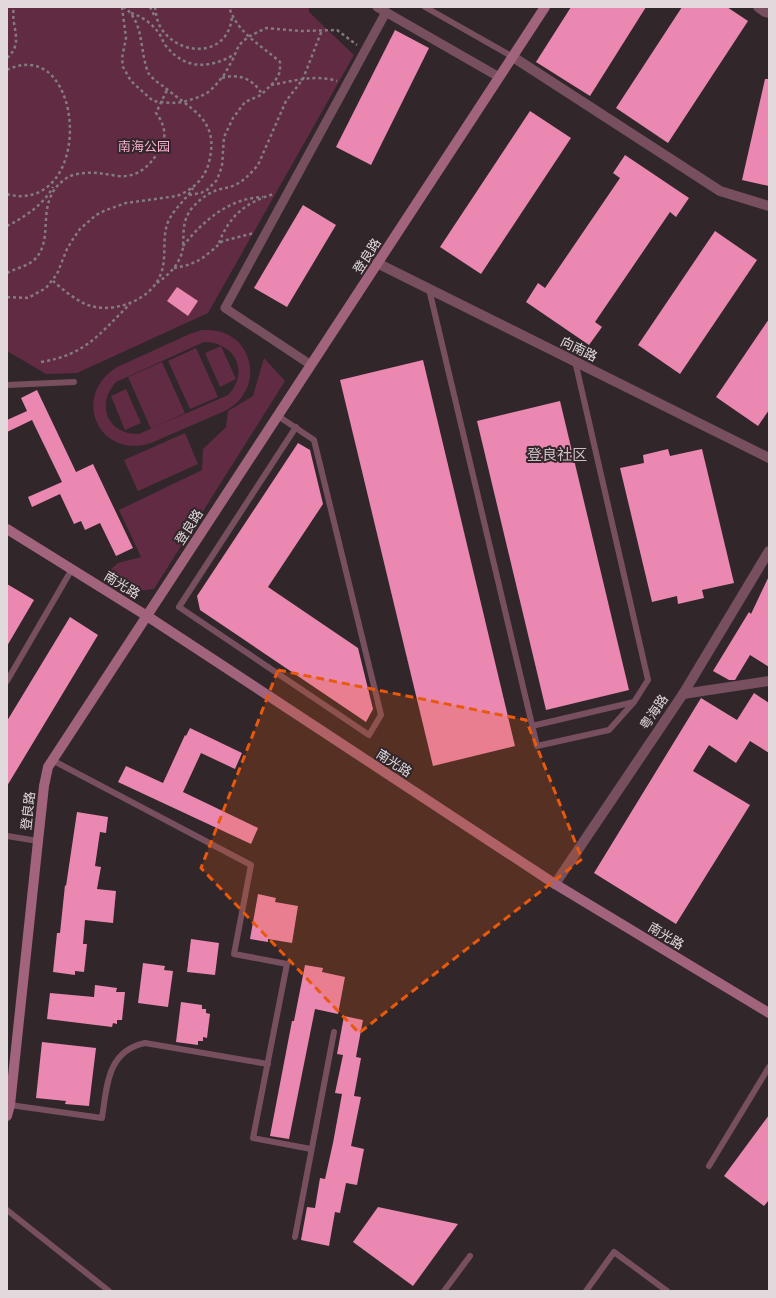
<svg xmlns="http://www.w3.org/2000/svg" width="776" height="1298" font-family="Karla,'Noto Sans SC',sans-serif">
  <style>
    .green { fill: #612b43; fill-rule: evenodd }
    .building { fill: #ea88b2 }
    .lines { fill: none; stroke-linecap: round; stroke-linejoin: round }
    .path { stroke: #847b7e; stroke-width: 2.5; stroke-dasharray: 3 3; stroke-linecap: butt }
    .service { stroke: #774f5f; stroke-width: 6 }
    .pedestrian { stroke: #774f5f; stroke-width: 9 }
    .minor { stroke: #774f5f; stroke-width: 10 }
    .tertiary { stroke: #774f5f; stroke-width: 10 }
    .secondary { stroke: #a2637d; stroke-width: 10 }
    .marked { fill: #e8590c; fill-opacity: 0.2; stroke: #e8590c; stroke-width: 3; stroke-dasharray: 8 5; stroke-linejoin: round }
    .labels { text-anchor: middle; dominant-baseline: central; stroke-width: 4; stroke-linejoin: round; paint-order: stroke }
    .park-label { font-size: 13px; fill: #fcb0cf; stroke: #31262a }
    .street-label { font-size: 13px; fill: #e1d9dc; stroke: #31262a }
    .quarter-label { font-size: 15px; fill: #cebfc4; stroke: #31262a }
  </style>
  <rect width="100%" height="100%" fill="#31262a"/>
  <!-- green -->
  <g class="green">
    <path d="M7 7H309V12L354 55 208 313 77 373 46 374 7 351Z"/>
    <path d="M202 330C210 330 217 330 224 333 249 342 258 374 243 395 239 402 233 406 227 410L151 443C99 460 70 396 117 367L192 333ZM204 342C235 342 250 372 228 395L139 434C108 435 95 405 116 382Z"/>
    <path d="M221 346 236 379 220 387 205 353Z"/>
    <path d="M196 348 218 397 190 409 168 361Z"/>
    <path d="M264 358 285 381 154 589 130 592 102 577 118 563 141 557 119 510 202 470 203 449 226 427 228 411 253 396Z"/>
    <path d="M162 362 185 413 151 429 128 377Z"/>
    <path d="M126 389 141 423 125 430 111 396Z"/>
    <path d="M185 433 198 464 138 491 124 460Z"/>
  </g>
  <!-- building -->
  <g class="building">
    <path d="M571 7H646L590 96 536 62Z"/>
    <path d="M682 7H727L748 21 668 143 616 108Z"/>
    <path d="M395 30 429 48 371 165 336 147Z"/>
    <path d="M765 79H769V186L742 180Z"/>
    <path d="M530 111 571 138 481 274 440 247Z"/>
    <path d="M625 155 689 198 676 217 670 212 595 322 602 327 589 345 526 302 538 283 545 288 620 178 613 173Z"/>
    <path d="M303 205 336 225 287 307 254 288Z"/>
    <path d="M715 231 757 260 680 374 638 345Z"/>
    <path d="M177 287 198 301 188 316 167 301Z"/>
    <path d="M769 319V410L758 426 716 397Z"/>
    <path d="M423 360 515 746 433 766 340 380Z"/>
    <path d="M37 390 76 472 93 464 133 548 116 556 100 523 85 530 81 521 74 524 60 494 32 507 28 497 62 482 32 420 7 432V420L27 411 21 398Z"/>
    <path d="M560 401 629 690 546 710 477 421Z"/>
    <path d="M298 443 310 450 323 504 268 587 358 648 373 709 366 722 200 610 197 596Z"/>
    <path d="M668 449 670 456 702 449 734 583 702 590 704 598 678 604 677 596 652 602 620 468 644 463 643 455Z"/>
    <path d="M769 576V667L750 655 735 680H729L713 671 749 612 751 614Z"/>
    <path d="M7 584 34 600 7 646Z"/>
    <path d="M70 617 98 635 7 786V721Z"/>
    <path d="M754 693 769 703V753L750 741 736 763 709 745 693 771 750 805 676 924 594 873 701 698 737 720Z"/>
    <path d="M190 728 242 753 235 769 201 753 183 792 258 828 251 844 118 782 126 766 163 783 185 735 186 736Z"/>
    <path d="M77 812 108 817 106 833 100 832 95 866 101 867 97 889 116 891 113 923 85 920 83 944H87L84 972 75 971V975L53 972 57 933H60L65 885 66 886Z"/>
    <path d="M258 894 276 898 275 902 298 906 292 943 268 939V942L250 939Z"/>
    <path d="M191 939 219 943 215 975 187 972Z"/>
    <path d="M143 963 165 966 164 970 173 971 168 1007 138 1003Z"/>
    <path d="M305 965 323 968 322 972 345 977 338 1014 315 1009 289 1139 270 1136 292 1021H294Z"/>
    <path d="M95 985 117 988 116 992H125L122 1020H117V1024L113 1023 112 1027 47 1019 50 993 94 997Z"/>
    <path d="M181 1002 202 1005V1009H206V1013L210 1014 207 1038 203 1037V1041H198V1045L176 1042Z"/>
    <path d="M344 1016 363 1020 356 1057 361 1058 354 1096 361 1097 351 1146 364 1149 357 1185 346 1183 340 1213 335 1212 329 1246 301 1240 307 1207 315 1208 320 1178 325 1179 333 1143 342 1094 335 1093 343 1055 337 1054Z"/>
    <path d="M42 1042 96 1048 89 1106 65 1104 66 1101 36 1098Z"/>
    <path d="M769 1115V1200L764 1206 724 1176Z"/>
    <path d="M378 1207 458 1224 413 1286 353 1242Z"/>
  </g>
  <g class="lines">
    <!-- path -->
    <g class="path">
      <path d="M122 7 126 38 122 58 123 67 131 81 153 101 171 103 183 102 199 97 207 93 214 87 224 75 232 61 239 45 248 37 266 28 301 31 337 30 357 45"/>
      <path d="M150 7 155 17"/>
      <path d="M155 7C156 14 157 22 161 28 180 58 229 57 232 16"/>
      <path d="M131 13C143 17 153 24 160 35 162 38 163 42 166 46 185 70 210 69 235 54"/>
      <path d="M7 58C25 42 10 27 14 7"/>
      <path d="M7 70C74 37 93 170 37 193 27 197 17 197 7 194"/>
      <path d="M222 78C239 73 253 79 262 94"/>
      <path d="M271 85C294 81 315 74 337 81"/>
      <path d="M189 195 201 193 207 190 217 180 222 166 224 137 233 118 245 102 261 95 275 81 280 72V62C260 44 238 34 229 7"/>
      <path d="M7 226C25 217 43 205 53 187"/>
      <path d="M219 243C229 216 246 202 274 194"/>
      <path d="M183 246C203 221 229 198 263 197"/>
      <path d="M174 268C188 266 201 261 211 251 216 248 218 244 223 241L254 233"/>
      <path d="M7 273C16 268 26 267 34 260 55 240 36 208 59 184 62 182 65 178 69 177 73 174 79 174 84 173 95 172 105 174 117 176 138 178 150 166 160 149 168 137 164 123 156 113L167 90"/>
      <path d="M53 281C62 289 79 303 91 306 115 313 150 300 160 276 168 258 161 239 168 222 174 208 186 200 193 188"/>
      <path d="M157 283C169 275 182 262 183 246 184 231 182 221 192 208 199 200 208 193 217 190 223 188 229 188 235 185 245 180 251 173 258 165L286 101 303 79 322 30"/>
      <path d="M7 297 28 298 46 288 57 274 67 249 73 239 80 229 96 215 106 210 126 203 177 196C192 190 205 179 209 162 220 119 191 110 163 86 158 83 152 78 149 74 147 71 146 66 145 62 140 42 142 21 124 7"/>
      <path d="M41 362C86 355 100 333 130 304"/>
    </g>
    <!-- service -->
    <g class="service">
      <path d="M425 7 513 57"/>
      <path d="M429 289 537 746 609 730 634 702"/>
      <path d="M7 385 74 382"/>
      <path d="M278 416 314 440 381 715 369 735 179 607 296 427"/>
      <path d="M7 681 72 569"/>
      <path d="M532 726 634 702 648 680 575 361"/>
      <path d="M52 760 251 865 234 954 287 964 253 1138 311 1149"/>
      <path d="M7 836 38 841"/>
      <path d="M10 1105 102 1118C107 1086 107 1051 145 1043L268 1064"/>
      <path d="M709 1166 769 1067"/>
      <path d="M7 1210 109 1291"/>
      <path d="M295 1237 334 1032"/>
      <path d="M444 1291 470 1256"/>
      <path d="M586 1291 614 1252 667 1291"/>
    </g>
    <!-- pedestrian -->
    <g class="pedestrian">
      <path d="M377 7 499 77"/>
      <path d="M311 365 225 308 386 12"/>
    </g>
    <!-- minor -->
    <g class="minor">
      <path d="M758 7 765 12 769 13"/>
      <path d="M513 57 720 191 769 206"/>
      <path d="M683 694 769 681"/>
    </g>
    <!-- tertiary -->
    <g class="tertiary">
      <path d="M377 263 769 458"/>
      <path d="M555 884 683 694 769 551"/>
    </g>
    <!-- secondary -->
    <g class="secondary">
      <path d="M7 529 147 616 555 884 769 1013"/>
      <path d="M7 1116 10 1105 38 841 44 786 48 767 545 7"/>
    </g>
  </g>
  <!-- marked area -->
  <path class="marked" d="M278 670 526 720 582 859 359 1033 201 868Z"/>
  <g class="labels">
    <!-- park labels -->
    <g class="park-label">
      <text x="144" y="146">南海公园</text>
    </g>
    <!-- street labels -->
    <g class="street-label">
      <text transform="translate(367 256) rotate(-57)">登良路</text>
      <text transform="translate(579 349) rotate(26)">向南路</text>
      <text transform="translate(189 527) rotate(-57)">登良路</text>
      <text transform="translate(122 585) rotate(32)">南光路</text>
      <text transform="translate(654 712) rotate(-56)">粤海路</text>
      <text transform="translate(394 763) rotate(33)">南光路</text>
      <text transform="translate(28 811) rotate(-84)">登良路</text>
      <text transform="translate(666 936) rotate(31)">南光路</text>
    </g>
    <!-- quarter labels -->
    <g class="quarter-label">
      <text x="557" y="455">登良社区</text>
    </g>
  </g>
  <!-- border -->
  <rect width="776" height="1298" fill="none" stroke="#e1d9dc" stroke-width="16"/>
</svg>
